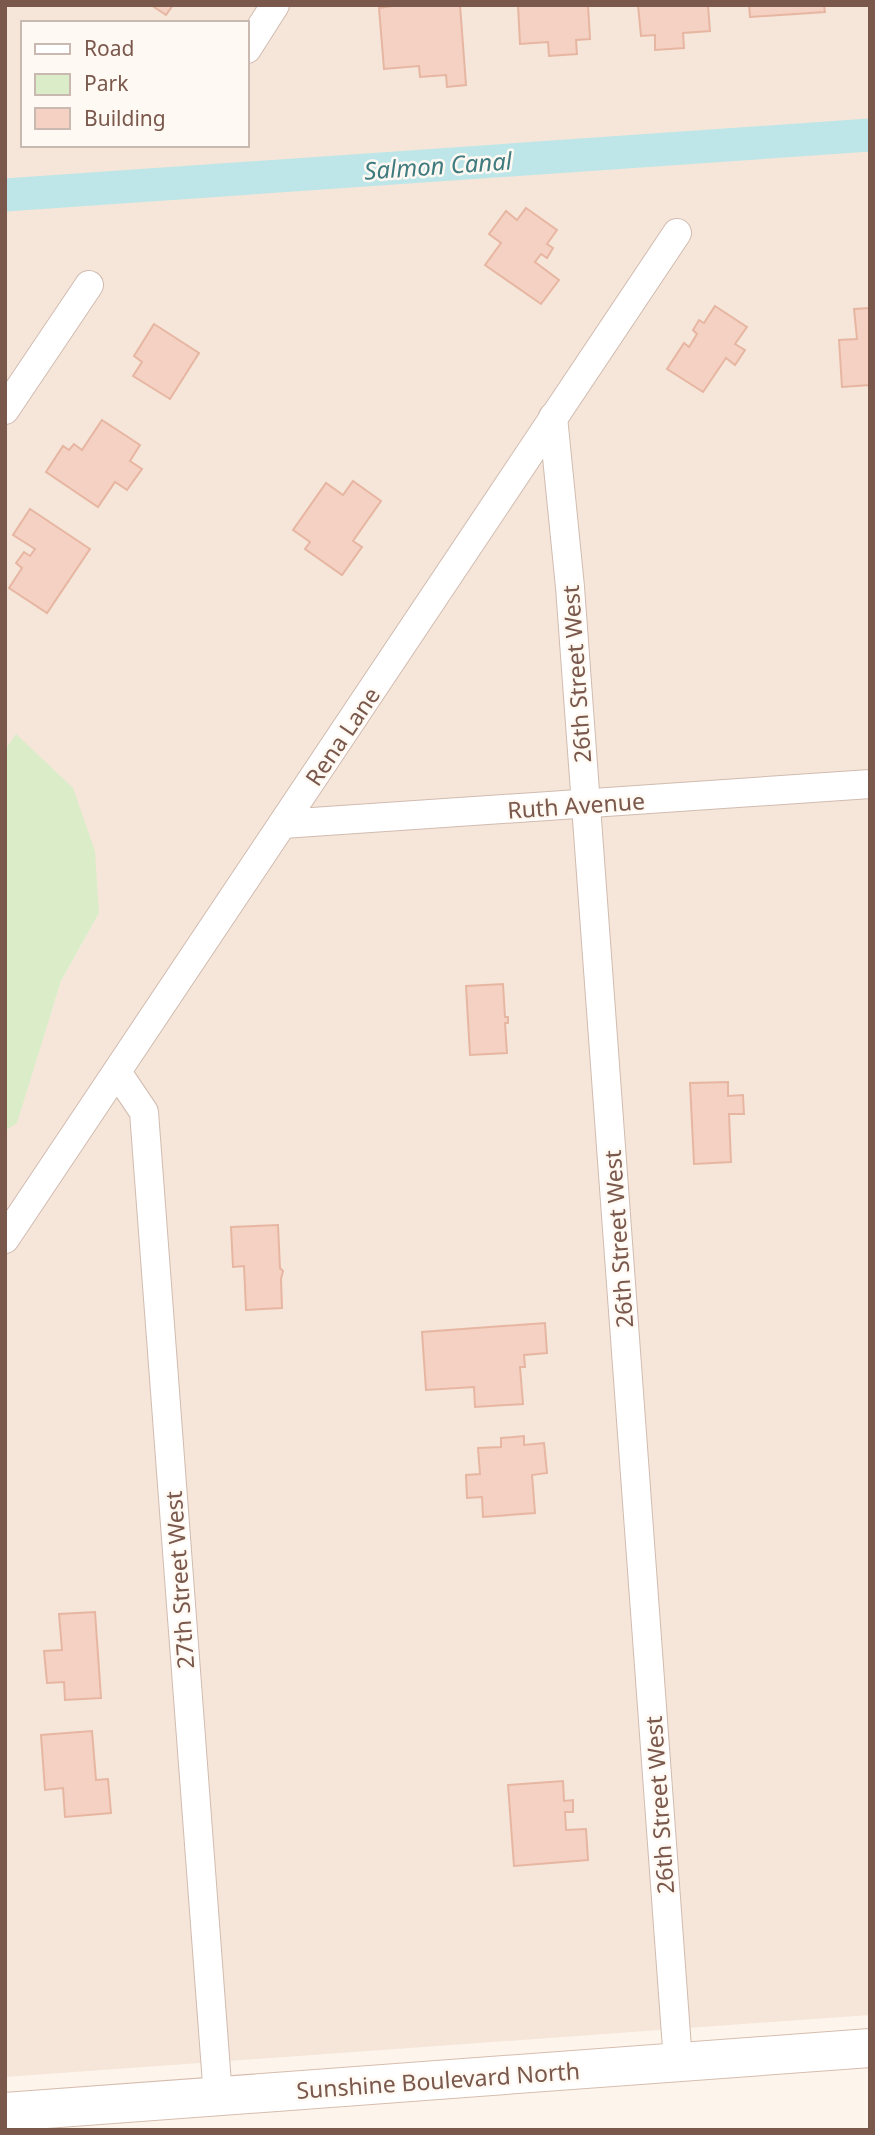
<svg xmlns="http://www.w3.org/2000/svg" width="875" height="2135" font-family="'Noto Sans',sans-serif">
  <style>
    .residential { fill: #f5e6d9; fill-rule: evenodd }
    .green { fill: #dbecc8 }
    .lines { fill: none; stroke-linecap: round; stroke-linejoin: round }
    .canal { stroke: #bee6e8; stroke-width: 33 }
    .building { fill: #f4d1c2; stroke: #e7b6a2; stroke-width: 2 }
    .street-casing { stroke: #d1bbb0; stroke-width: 30 }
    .secondary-casing { stroke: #d6bdaf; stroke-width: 40 }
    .street { stroke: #fff; stroke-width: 28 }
    .secondary { stroke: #fff; stroke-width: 38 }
    .labels { text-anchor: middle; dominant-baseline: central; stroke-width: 5; stroke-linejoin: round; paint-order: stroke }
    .street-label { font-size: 23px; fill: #7a584c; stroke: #fff9f3 }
    .water-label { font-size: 24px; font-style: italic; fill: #3f7b7f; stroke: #fff9f3 }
  </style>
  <rect width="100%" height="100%" fill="#fdf5ec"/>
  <!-- residential -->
  <path class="residential" d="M5 5H870V2015L5 2077V1131L17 1122 61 981 99 913 16 735 5 750ZM23 23H247V145H23Z"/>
  <!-- green -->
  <path class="green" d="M16 734 73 788 95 851 99 913 61 981 17 1123 5 1131V750Z"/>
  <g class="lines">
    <!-- canal -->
    <path class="canal" d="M5 195 870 135"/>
  </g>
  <!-- building -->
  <g class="building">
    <path d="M151 5H173L166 15Z"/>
    <path d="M399 5H460L466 85 447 87 446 75 420 77 419 66 384 69 379 8Z"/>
    <path d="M518 5H588L590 39 576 40 577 54 549 56 548 42 520 44Z"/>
    <path d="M638 5H708L710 31 683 33 684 48 655 50V35L641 36Z"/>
    <path d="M749 5H824L825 12 750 17Z"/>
    <path d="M526 208 557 230 547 244 553 248 547 258 541 254 535 262 559 280 541 304 485 265 501 243 489 234 506 211 517 220Z"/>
    <path d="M715 306 747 327 735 344 745 350 735 365 726 358 703 392 667 369 684 343 689 347 697 334 693 330 699 320 704 323Z"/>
    <path d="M870 308V385L842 387 839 340 857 339 854 309Z"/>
    <path d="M154 324 199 353 170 399 133 376 142 362 134 356Z"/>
    <path d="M102 420 140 445 130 461 142 469 127 490 115 482 98 507 46 472 63 446 69 450 74 444 82 450Z"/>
    <path d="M353 481 381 501 353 541 362 547 342 575 305 549 310 542 293 530 326 483 343 495Z"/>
    <path d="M30 509 90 549 47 613 9 588 22 568 16 563 24 552 30 556 35 549 13 535Z"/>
    <path d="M503 984 505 1017H508V1023H505L507 1053 470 1055 466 986Z"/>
    <path d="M728 1082V1096L743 1095 744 1114H729L731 1162 694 1164 690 1083Z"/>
    <path d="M278 1225 280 1268 283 1271 281 1279 282 1308 246 1310 244 1266 233 1267 231 1227Z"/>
    <path d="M545 1323 547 1353 524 1355 525 1367H520L523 1404 475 1407 474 1387 426 1390 422 1332Z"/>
    <path d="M524 1436V1445L544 1443 547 1473 532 1475 535 1513 483 1517 482 1497 467 1498 466 1475 480 1474 478 1448 501 1447V1438Z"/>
    <path d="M95 1612 101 1698 65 1700 64 1682 47 1683 44 1651 62 1650 59 1614Z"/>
    <path d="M92 1731 96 1780 108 1779 111 1813 65 1817 63 1788 45 1790 41 1735Z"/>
    <path d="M563 1781 564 1801 573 1800V1812H565L566 1830 586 1829 588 1860 514 1866 508 1785Z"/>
  </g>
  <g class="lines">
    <defs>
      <g id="street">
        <path d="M247 49 275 5"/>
        <path d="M5 410 89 285"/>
        <path d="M553 417 570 587 678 2062"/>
        <path d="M283 824 870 784"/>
        <path d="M117 1072 144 1112 218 2097"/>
        <path d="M5 1239 677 233"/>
      </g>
      <path id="secondary" d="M5 2112 870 2048"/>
    </defs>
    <!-- street casing -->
    <use href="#street" class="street-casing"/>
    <!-- secondary casing -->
    <use href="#secondary" class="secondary-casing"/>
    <!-- street -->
    <use href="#street" class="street"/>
    <!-- secondary -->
    <use href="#secondary" class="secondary"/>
  </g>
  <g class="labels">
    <!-- street labels -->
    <g class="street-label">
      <text transform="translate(576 674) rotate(-94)">26th Street West</text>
      <text transform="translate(342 736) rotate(-56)">Rena Lane</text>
      <text transform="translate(576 805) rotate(-4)">Ruth Avenue</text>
      <text transform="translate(618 1239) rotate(-94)">26th Street West</text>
      <text transform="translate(179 1580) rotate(-94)">27th Street West</text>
      <text transform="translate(659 1805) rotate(-94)">26th Street West</text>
      <text transform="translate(438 2080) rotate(-4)">Sunshine Boulevard North</text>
    </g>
    <!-- water labels -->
    <g class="water-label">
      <text transform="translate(438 165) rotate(-4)">Salmon Canal</text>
    </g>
  </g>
  <!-- border -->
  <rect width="875" height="2135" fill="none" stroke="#7a584c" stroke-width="14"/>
  <!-- legend -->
  <rect x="21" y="21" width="228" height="126" fill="#fff9f3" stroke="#cab9b0" stroke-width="2"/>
  <rect x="35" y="44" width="35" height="10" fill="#ffffff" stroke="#cab9b0" stroke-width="2"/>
  <text x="84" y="56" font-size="21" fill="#7a584c">Road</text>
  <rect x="35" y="74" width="35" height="21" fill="#dbecc8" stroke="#cab9b0" stroke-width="2"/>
  <text x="84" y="91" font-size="21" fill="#7a584c">Park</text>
  <rect x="35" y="108" width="35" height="21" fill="#f4d1c2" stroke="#cab9b0" stroke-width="2"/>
  <text x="84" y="126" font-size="21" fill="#7a584c">Building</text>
</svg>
